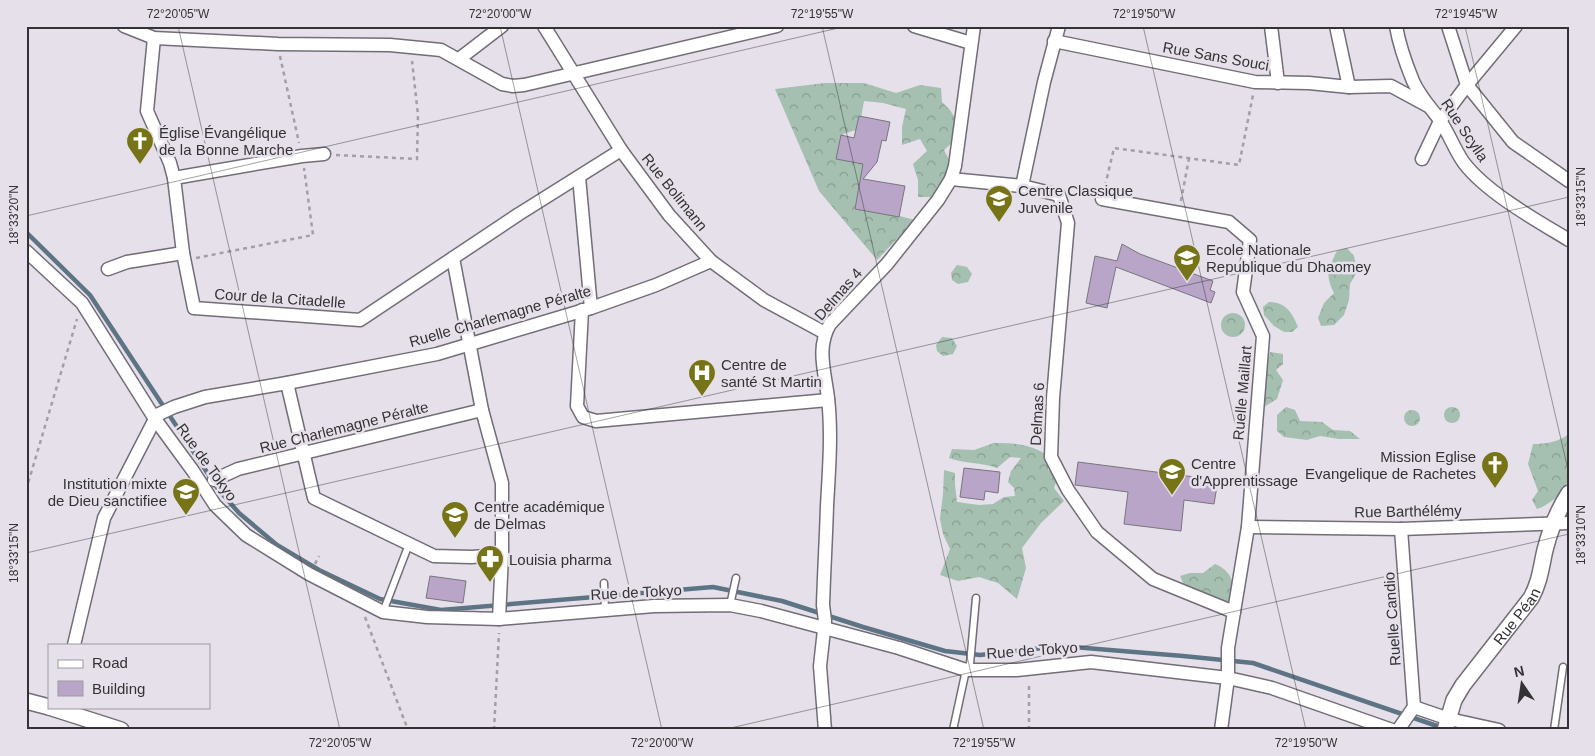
<svg xmlns="http://www.w3.org/2000/svg" width="1595" height="756" font-family="Helvetica,sans-serif">
  <style>
    .forest { fill: url(#forest-crowns) }
    .lines { fill: none; stroke-linecap: round; stroke-linejoin: round }
    .stream { stroke: #5d7485; stroke-width: 4.5 }
    .building { fill: #b8a5c7; stroke: #79757d }
    .service-casing { stroke: #726d76; stroke-width: 9 }
    .minor-casing { stroke: #726d76; stroke-width: 15 }
    .tertiary-casing { stroke: #726d76; stroke-width: 18 }
    .path { stroke: #a29fa5; stroke-width: 2.5; stroke-dasharray: 4 4; stroke-linecap: butt }
    .service { stroke: #fff; stroke-width: 6 }
    .minor { stroke: #fff; stroke-width: 12 }
    .tertiary { stroke: #fff; stroke-width: 15 }
    .ticks { fill: none; stroke: #343235; stroke-width: 1; stroke-opacity: 0.45 }
    .labels { text-anchor: middle; dominant-baseline: central; stroke-width: 5; stroke-linejoin: round; paint-order: stroke }
    .street-label { font-size: 15px; fill: #343235; stroke: #e5e0e9 }
    .poi-label { font-size: 15px; fill: #343235; stroke: #e5e0e9; text-anchor: start }
    .neatline { fill: none; stroke: #343235; stroke-width: 2 }
    .ticks-label { font-size: 12px; text-anchor: middle; fill: #343235 }
  </style>
  <defs>
    <pattern id="forest-crowns" width="20" height="18" patternUnits="userSpaceOnUse" patternTransform="scale(1.25)"><rect width="20" height="18" fill="#a5c0b0"/><path d="M2 6a3 3 0 1 1 6 0M12 15a3 3 0 1 1 6 0" fill="none" stroke="#879d90"/></pattern>
  </defs>
  <rect width="100%" height="100%" fill="#e5e0e9"/>
  <!-- forest -->
  <g class="forest">
    <path d="M825 83H864L896 93 920 85 941 88 942 102 950 110 958 123 954 141 944 150 953 168 936 197H918V180L913 164 927 151 920 139 902 145V127L906 109 883 103 864 101 859 129 843 134 841 146 866 156 860 206 915 220 877 260 819 191 775 89Z"/>
    <path d="M1347 248 1354 256 1357 272 1350 284 1349 300 1344 315 1334 325 1321 326 1318 318 1324 303 1334 293C1325 275 1328 269 1337 251Z"/>
    <path d="M957 265 967 267 972 274 968 282 958 284 952 280 951 273Z"/>
    <path d="M1269 302C1286 302 1292 313 1298 327L1292 332H1284L1274 326 1264 315 1263 307Z"/>
    <circle cx="1233" cy="325" r="12"/>
    <path d="M942 337 952 338 957 346 953 354 943 356 937 351 936 345Z"/>
    <path d="M1270 352 1283 354V364L1276 370 1283 380 1277 399 1264 407 1257 385 1265 374Z"/>
    <circle cx="1452" cy="415" r="8"/>
    <path d="M1286 407 1295 410 1300 421 1322 422 1333 430 1350 431 1360 439H1339L1320 436 1307 440 1284 437 1277 431V415Z"/>
    <circle cx="1412" cy="418" r="8"/>
    <path d="M1569 434C1569 444 1571 475 1568 481 1563 493 1548 506 1537 509L1532 500 1538 491 1528 464 1533 444C1546 444 1558 442 1569 434Z"/>
    <path d="M994 443C1016 443 1033 444 1051 458L1048 470 1059 474 1054 488 1064 501 1041 523 1022 548 1026 568 1017 599 998 583 979 577 958 581 940 575 950 549 943 534 940 519 943 494 944 470 955 473V485L957 502 979 505 993 504 1004 497 1015 496 1014 488 1008 482 1011 471 1021 458 1010 457 997 468C980 462 966 464 949 458L952 449 974 450Z"/>
    <path d="M1215 564C1234 572 1237 587 1227 605L1185 587 1180 576 1190 573H1203Z"/>
  </g>
  <g class="lines">
    <!-- stream -->
    <path class="stream" d="M26 232 90 295 218 489 239 513 277 545 319 570 380 599 441 610 713 587 782 601 863 627 945 651 980 655 1061 646 1183 656 1253 663 1443 728"/>
  </g>
  <!-- building -->
  <g class="building">
    <path d="M859 116 890 122 886 141 882 140 877 162 863 179 905 186 899 217 855 209 863 164 836 159 841 135 854 138Z"/>
    <path d="M1122 244 1140 254 1213 281 1210 290 1215 292 1211 303 1116 267 1107 308 1086 303 1095 256 1117 261Z"/>
    <path d="M1078 462 1218 480 1214 504 1184 500 1181 531 1124 524 1128 492 1075 485Z"/>
    <path d="M964 468 1000 472 998 493 985 491 984 500 960 497Z"/>
    <path d="M430 576 466 581 463 603 426 598Z"/>
  </g>
  <g class="lines">
    <defs>
      <g id="service">
        <path d="M604 583 605 610"/>
        <path d="M730 605 736 578"/>
        <path d="M383 612 409 544"/>
        <path d="M953 730 966 670 970 664 976 598"/>
        <path d="M1554 730 1563 667"/>
      </g>
      <g id="minor">
        <path d="M124 26 154 38 278 44 390 45 441 50 502 84 513 86 524 85 777 26"/>
        <path d="M544 26 621 150 669 215 711 261 764 300 825 333"/>
        <path d="M914 26 971 43"/>
        <path d="M1059 26 1044 82 1022 186 1059 195 1068 223 1053 398 1051 457 1068 490 1097 532 1153 579 1234 612"/>
        <path d="M1271 26 1278 83"/>
        <path d="M1336 26 1349 87"/>
        <path d="M1396 26C1399 44 1406 64 1413 81 1419 95 1430 107 1439 119 1449 133 1454 149 1464 163 1487 193 1536 220 1569 240"/>
        <path d="M1448 26 1467 85 1513 142 1569 181"/>
        <path d="M154 38 147 111 170 163 174 178 183 253 194 308 360 320 519 214 621 150"/>
        <path d="M1054 41 1255 82 1309 83 1349 87 1391 86 1428 106"/>
        <path d="M459 59 502 26"/>
        <path d="M1422 159 1440 121 1467 85 1516 26"/>
        <path d="M579 177 591 308"/>
        <path d="M174 178 302 156 324 154"/>
        <path d="M951 179 1022 186"/>
        <path d="M1102 199 1229 222 1250 240 1243 292 1263 336 1248 527 1228 648V678L1221 730"/>
        <path d="M26 251 82 303 155 419 193 471 215 505 246 535 309 574 383 612 427 617 499 619 654 606 730 605 761 611 899 648 966 670H1017L1091 662 1228 678 1272 688 1392 730"/>
        <path d="M453 258 482 410 502 483V555L499 619"/>
        <path d="M108 269 127 262 183 253"/>
        <path d="M582 310 577 406 583 417 596 421 828 400"/>
        <path d="M287 383 314 498 434 556 471 557 502 555"/>
        <path d="M214 480 238 469 482 410"/>
        <path d="M1248 527 1401 529 1569 523"/>
        <path d="M1401 529 1414 707"/>
        <path d="M74 645 104 518 155 419 159 414 174 407 205 397 287 383 437 354 591 308 656 285 711 261"/>
        <path d="M1414 707 1449 719 1499 730"/>
        <path d="M825 730 820 666 825 621 823 605C824 572 826 539 827 506 829 470 832 434 828 398 825 372 816 348 830 324L887 264 938 200 951 179 955 166 974 26"/>
        <path d="M1398 730 1414 707"/>
      </g>
      <g id="tertiary">
        <path d="M26 701 49 707"/>
        <path d="M49 707 121 730"/>
        <path id="s1" d="M1445 730 1454 700 1463 685 1531 598C1540 582 1541 567 1545 550 1550 530 1558 510 1569 493"/>
      </g>
    </defs>
    <!-- service casing -->
    <use href="#service" class="service-casing"/>
    <!-- minor casing -->
    <use href="#minor" class="minor-casing"/>
    <!-- tertiary casing -->
    <use href="#tertiary" class="tertiary-casing"/>
    <!-- path -->
    <g class="path">
      <path d="M280 56 299 143"/>
      <path d="M336 155 417 159 418 115 412 61"/>
      <path d="M1105 186 1114 148 1239 165 1253 95"/>
      <path d="M1181 201 1189 158"/>
      <path d="M196 258 313 235 304 168"/>
      <path d="M26 490 77 319"/>
      <path d="M315 564 319 556"/>
      <path d="M365 617 408 730"/>
      <path d="M494 730 499 633"/>
      <path d="M1029 730V683"/>
    </g>
    <!-- service -->
    <use href="#service" class="service"/>
    <!-- minor -->
    <use href="#minor" class="minor"/>
    <!-- tertiary -->
    <use href="#tertiary" class="tertiary"/>
  </g>
  <!-- ticks -->
  <path class="ticks" d="M178 26 340 730M500 26 662 730M822 26 984 730M1143 26 1306 730M1465 26 1569 474M26 216 847 26M26 553 1569 197M722 730 1569 534"/>
  <!-- icons -->
  <defs>
    <symbol id="church-pin" viewBox="-11 -11 22 30"><path d="M0 17L-7.5 6A9.5 9.5 0 1 1 7.5 6Z" fill="#777317" stroke="#e5e0e9"/><path d="M-1.2-6h2.4v3.5h3.3v2.4h-3.3V6h-2.4V-.1h-3.3v-2.4h3.3Z" fill="#fff"/></symbol>
    <symbol id="school-pin" viewBox="-11 -11 22 30"><path d="M0 17L-7.5 6A9.5 9.5 0 1 1 7.5 6Z" fill="#777317" stroke="#e5e0e9"/><path d="M0-5L7-2L0 1L-7-2ZM-4 1L0 2.5L4 1V4Q0 6-4 4Z" fill="#fff"/></symbol>
    <symbol id="hospital-pin" viewBox="-11 -11 22 30"><path d="M0 17L-7.5 6A9.5 9.5 0 1 1 7.5 6Z" fill="#777317" stroke="#e5e0e9"/><path d="M-5-5h3v3.5h4V-5h3V5h-3V1.5h-4V5h-3Z" fill="#fff"/></symbol>
    <symbol id="pharmacy-pin" viewBox="-11 -11 22 30"><path d="M0 17L-7.5 6A9.5 9.5 0 1 1 7.5 6Z" fill="#777317" stroke="#e5e0e9"/><path d="M-2-6h4v4h4v4h-4v4h-4v-4h-4v-4h4Z" fill="#fff"/></symbol>
  </defs>
  <g fill-rule="evenodd">
    <use href="#church-pin" x="124" y="125" width="32" height="43"/>
    <use href="#school-pin" x="983" y="183" width="32" height="43"/>
    <use href="#school-pin" x="1171" y="242" width="32" height="43"/>
    <use href="#hospital-pin" x="686" y="357" width="32" height="43"/>
    <use href="#church-pin" x="1479" y="449" width="32" height="43"/>
    <use href="#school-pin" x="1156" y="456" width="32" height="43"/>
    <use href="#school-pin" x="170" y="476" width="32" height="43"/>
    <use href="#school-pin" x="439" y="499" width="32" height="43"/>
    <use href="#pharmacy-pin" x="474" y="543" width="32" height="43"/>
  </g>
  <g class="labels">
    <!-- street labels -->
    <g class="street-label">
      <text transform="translate(1216 56) rotate(10)">Rue Sans Souci</text>
      <text transform="translate(1465 130) rotate(56)">Rue Scylla</text>
      <text transform="translate(675 192) rotate(51)">Rue Bolimann</text>
      <text transform="translate(838 294) rotate(-49)">Delmas 4</text>
      <text transform="translate(280 298) rotate(4)">Cour de la Citadelle</text>
      <text transform="translate(500 316) rotate(-16)">Ruelle Charlemagne Péralte</text>
      <text transform="translate(1242 393) rotate(-85)">Ruelle Maillart</text>
      <text transform="translate(1037 414) rotate(-87)">Delmas 6</text>
      <text transform="translate(344 427) rotate(-14)">Rue Charlemagne Péralte</text>
      <text transform="translate(207 462) rotate(54)">Rue de Tokyo</text>
      <text transform="translate(1408 511) rotate(-1)">Rue Barthélémy</text>
      <text transform="translate(636 592) rotate(-3)">Rue de Tokyo</text>
      <text stroke="none"><textPath href="#s1" startOffset="136">Rue Péan</textPath></text>
      <text transform="translate(1392 619) rotate(-94)">Ruelle Candio</text>
      <text transform="translate(1032 650) rotate(-4)">Rue de Tokyo</text>
    </g>
    <!-- poi labels -->
    <g class="poi-label">
      <text x="159" y="132">Église Évangélique<tspan x="159" dy="17">de la Bonne Marche</tspan></text>
      <text x="1018" y="190">Centre Classique<tspan x="1018" dy="17">Juvenile</tspan></text>
      <text x="1206" y="249">Ecole Nationale<tspan x="1206" dy="17">Republique du Dhaomey</tspan></text>
      <text x="721" y="364">Centre de<tspan x="721" dy="17">santé St Martin</tspan></text>
      <text x="1476" y="456" text-anchor="end">Mission Eglise<tspan x="1476" dy="17">Evangelique de Rachetes</tspan></text>
      <text x="1191" y="463">Centre<tspan x="1191" dy="17">d'Apprentissage</tspan></text>
      <text x="167" y="483" text-anchor="end">Institution mixte<tspan x="167" dy="17">de Dieu sanctifiee</tspan></text>
      <text x="474" y="506">Centre académique<tspan x="474" dy="17">de Delmas</tspan></text>
      <text x="509" y="559">Louisia pharma</text>
    </g>
  </g>
  <!-- border -->
  <rect width="1595" height="756" fill="none" stroke="#e5e0e9" stroke-width="55"/>
  <!-- legend -->
  <rect x="48" y="644" width="162" height="65" fill="#e5e0e9" stroke="#9e9aa1"/>
  <rect x="58" y="660" width="25" height="8" fill="#ffffff" stroke="#9e9aa1"/>
  <text x="92" y="668" font-size="15" fill="#343235">Road</text>
  <rect x="58" y="681" width="25" height="15" fill="#b8a5c7" stroke="#9e9aa1"/>
  <text x="92" y="694" font-size="15" fill="#343235">Building</text>
  <!-- north arrow -->
  <g transform="translate(1522 684) rotate(347)" stroke="#e5e0e9" stroke-width="4" paint-order="stroke">
  <path d="M0-4L9 19L0 12L-9 19Z" fill="#343235"/>
  <text y="-8" font-size="14" font-weight="bold" text-anchor="middle" fill="#343235">N</text>
  </g>
  <rect x="28" y="28" width="1540" height="700" class="neatline"/>
  <g class="ticks-label">
    <text x="178" y="18">72°20'05"W</text>
    <text x="500" y="18">72°20'00"W</text>
    <text x="822" y="18">72°19'55"W</text>
    <text x="1144" y="18">72°19'50"W</text>
    <text x="1466" y="18">72°19'45"W</text>
    <text transform="translate(1581 197) rotate(-90)" y="4">18°33'15"N</text>
    <text transform="translate(14 215) rotate(-90)" y="4">18°33'20"N</text>
    <text transform="translate(1581 535) rotate(-90)" y="4">18°33'10"N</text>
    <text transform="translate(14 553) rotate(-90)" y="4">18°33'15"N</text>
    <text x="340" y="747">72°20'05"W</text>
    <text x="662" y="747">72°20'00"W</text>
    <text x="984" y="747">72°19'55"W</text>
    <text x="1306" y="747">72°19'50"W</text>
  </g>
</svg>
